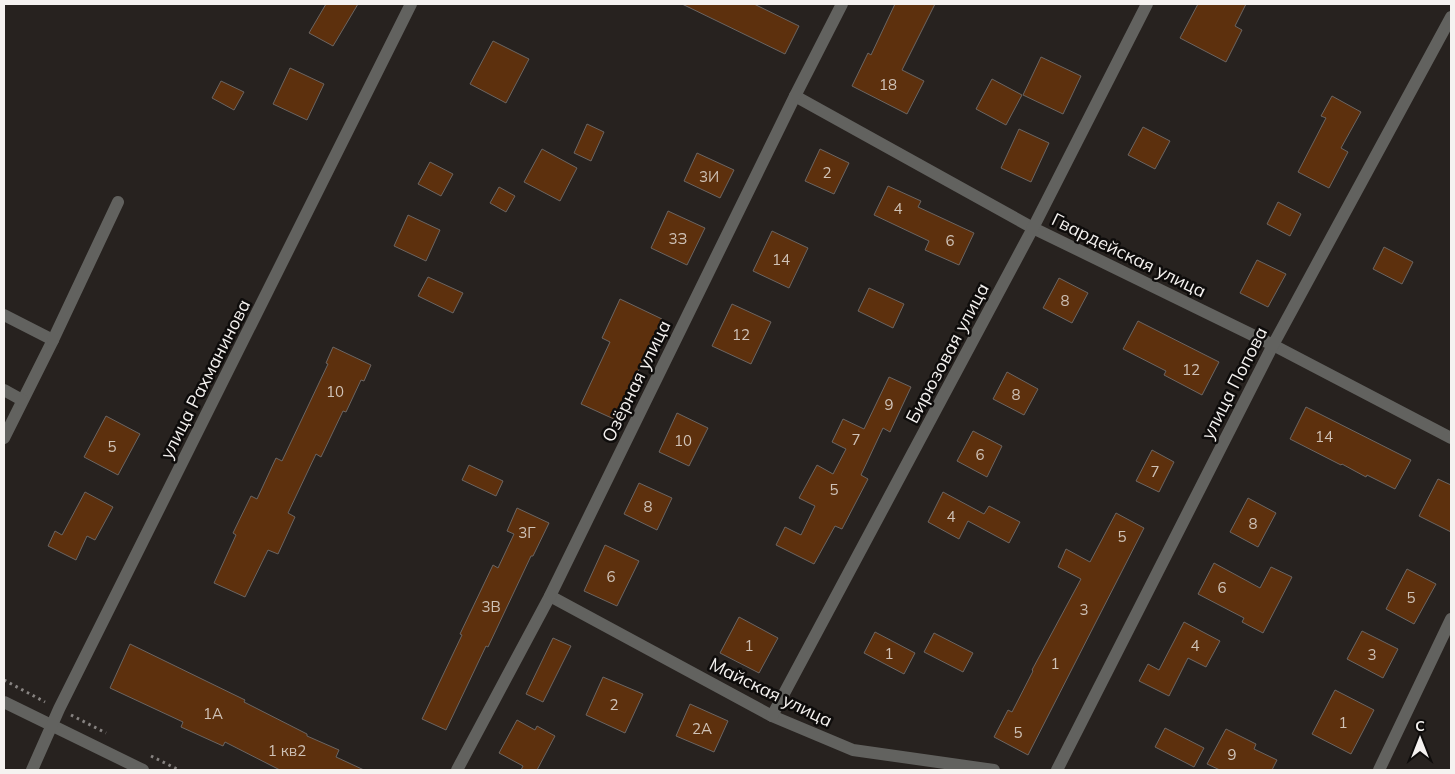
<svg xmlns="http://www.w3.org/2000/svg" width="1455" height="774" font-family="Mulish,sans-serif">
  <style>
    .building { fill: #5d300d; stroke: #6b6562 }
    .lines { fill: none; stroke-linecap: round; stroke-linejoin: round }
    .path { stroke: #878381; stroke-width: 3; stroke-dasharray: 2.5 4; stroke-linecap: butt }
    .minor { stroke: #62625f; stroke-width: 12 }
    .labels { text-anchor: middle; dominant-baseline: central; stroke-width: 5; stroke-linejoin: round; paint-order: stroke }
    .number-label { font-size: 15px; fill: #cfc2b7 }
    .street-label { font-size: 18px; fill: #f5f2f0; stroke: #0e0c0b }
  </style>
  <rect width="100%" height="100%" fill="#27221f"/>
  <!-- building -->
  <g class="building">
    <path d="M326 4H358L333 46 309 33Z"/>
    <path d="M682 4H754L799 26 785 54Z"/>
    <path d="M895 4H935L902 70 924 81 907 114 852 86 868 53 871 55Z"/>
    <path d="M1198 4H1246L1235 26 1242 30 1226 62 1180 38Z"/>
    <path d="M493 41 529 59 506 103 470 84Z"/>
    <path d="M1041 57 1081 76 1063 114 1023 95Z"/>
    <path d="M290 68 324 84 307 120 273 104Z"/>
    <path d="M992 79 1022 95 1006 125 976 109Z"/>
    <path d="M221 81 244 92 234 110 212 98Z"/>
    <path d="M1332 96 1361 112 1341 148 1348 152 1329 188 1298 172 1326 118 1321 116Z"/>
    <path d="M587 124 604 132 591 161 574 153Z"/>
    <path d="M1143 127 1170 141 1155 169 1128 155Z"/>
    <path d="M1019 129 1049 143 1031 182 1001 168Z"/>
    <path d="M542 149 577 168 560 201 524 182Z"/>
    <path d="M820 149 849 163 834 194 805 181Z"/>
    <path d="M697 153 734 170 720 198 684 181Z"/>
    <path d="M430 162 453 174 441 196 418 184Z"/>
    <path d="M888 186 921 201 918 207 974 233 959 265 925 250 929 241 874 215Z"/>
    <path d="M499 187 515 196 506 212 490 203Z"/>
    <path d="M1278 202 1301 214 1290 236 1267 224Z"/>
    <path d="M668 211 705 228 687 265 651 248Z"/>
    <path d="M408 215 440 230 426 261 394 246Z"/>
    <path d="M772 231 808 248 789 288 753 271Z"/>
    <path d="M1384 247 1413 262 1402 284 1373 269Z"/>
    <path d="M1257 260 1286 274 1268 307 1240 293Z"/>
    <path d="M428 277 463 293 453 313 418 296Z"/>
    <path d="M1059 278 1088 293 1072 323 1043 308Z"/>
    <path d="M869 288 904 304 893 328 858 311Z"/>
    <path d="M620 299 662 319 616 420 581 404 610 342 602 338Z"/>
    <path d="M732 304 771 322 751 364 712 346Z"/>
    <path d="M1138 321 1219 362 1202 395 1164 375 1166 371 1123 349Z"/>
    <path d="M333 347 371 365 364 381 361 380 346 412 343 411 321 457 316 454 288 513 295 517 278 554 268 550 245 597 214 583 236 535 233 533 251 496 257 499 276 458 282 461 328 364 326 363Z"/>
    <path d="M1007 372 1038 389 1024 415 993 399Z"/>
    <path d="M889 377 911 387 890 432 883 428 861 475 868 479 842 529 835 526 814 564 776 545 785 527 801 535 815 506 799 498 817 465 833 474 846 449 832 442 843 419 864 429Z"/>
    <path d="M1306 407 1411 460 1395 489 1367 475 1366 477 1342 464 1341 465 1290 439Z"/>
    <path d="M677 413 708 428 689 466 659 452Z"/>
    <path d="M106 416 140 434 118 475 84 457Z"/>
    <path d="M973 431 1002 446 987 477 957 461Z"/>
    <path d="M1152 450 1174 462 1159 492 1136 481Z"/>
    <path d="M469 465 503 481 496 496 462 480Z"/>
    <path d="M1438 479 1451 485V532L1419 516Z"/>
    <path d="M639 483 672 498 657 530 624 514Z"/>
    <path d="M85 492 113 507 95 540 87 536 76 560 48 546 55 531 62 535Z"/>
    <path d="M943 492 984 514 989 506 1020 522 1009 543 968 521 959 539 928 522Z"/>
    <path d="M1248 498 1276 513 1258 547 1230 532Z"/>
    <path d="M517 508 549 523 533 556H531L488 647 486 646 446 730 422 719 462 635 460 634 493 565 498 568 514 534 507 531Z"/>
    <path d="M1116 513 1144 528 1028 755 994 737 1008 710 1012 712 1033 671 1032 670 1081 579 1058 567 1066 549 1090 562Z"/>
    <path d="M605 545 639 561 617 606 584 591Z"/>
    <path d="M1214 563 1260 588 1271 567 1292 577 1263 633 1242 622 1244 618 1198 594Z"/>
    <path d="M1407 569 1436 584 1414 624 1386 609Z"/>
    <path d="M739 617 778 638 759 673 720 653Z"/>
    <path d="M1184 622 1220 641 1206 667 1188 658 1169 696 1139 681 1148 664 1159 670Z"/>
    <path d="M1362 631 1398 649 1383 678 1347 659Z"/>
    <path d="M875 632 915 653 904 674 864 653Z"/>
    <path d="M934 633 973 653 963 672 924 652Z"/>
    <path d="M553 638 571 646 543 702 526 694Z"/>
    <path d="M130 644 245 700 244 702 307 734V736L339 750 336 757 364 770H280L225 742 223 746 181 727 183 722 110 688Z"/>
    <path d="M603 677 643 694 625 733 586 715Z"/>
    <path d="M1335 690 1374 710 1351 754 1312 734Z"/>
    <path d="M690 704 728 721 714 752 676 736Z"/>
    <path d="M517 720 535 730 537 726 555 736 537 770H521L523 766 499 753Z"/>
    <path d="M1165 728 1204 748 1194 767 1155 747Z"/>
    <path d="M1226 729 1256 744 1254 749 1277 760 1272 770H1220L1207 764Z"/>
  </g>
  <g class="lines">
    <!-- path -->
    <g class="path">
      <path d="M4 680 45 702"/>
      <path d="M71 715 106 733"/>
      <path d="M151 756 179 770"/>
    </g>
    <!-- minor -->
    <g class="minor">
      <path d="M795 96 1033 228 1273 345 1451 438"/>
      <path d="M4 315 53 340 4 438"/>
      <path d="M53 340 118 202"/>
      <path d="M4 390 22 400"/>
      <path d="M550 596 772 716 853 750 994 770"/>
      <path d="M4 702 143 770"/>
      <path d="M772 716 1033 228 1147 4"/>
      <path d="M32 770 59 709 411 4"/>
      <path d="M457 770 550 596 795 96 842 4"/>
      <path d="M1057 770 1273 345 1451 17"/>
      <path d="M1379 770 1451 619"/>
    </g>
  </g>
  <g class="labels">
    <!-- number labels -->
    <g class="number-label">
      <text x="888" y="84">18</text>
      <text x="827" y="172">2</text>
      <text x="709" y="176">3И</text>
      <text x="898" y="208">4</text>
      <text x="678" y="238">3З</text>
      <text x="950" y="240">6</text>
      <text x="781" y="259">14</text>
      <text x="1065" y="300">8</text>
      <text x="741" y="334">12</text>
      <text x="1191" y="369">12</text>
      <text x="335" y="391">10</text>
      <text x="1016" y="394">8</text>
      <text x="889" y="404">9</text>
      <text x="1324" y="436">14</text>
      <text x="856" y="439">7</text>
      <text x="683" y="440">10</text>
      <text x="112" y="446">5</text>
      <text x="980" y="454">6</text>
      <text x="1155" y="471">7</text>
      <text x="834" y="489">5</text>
      <text x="648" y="506">8</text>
      <text x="951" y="516">4</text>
      <text x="1253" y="523">8</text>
      <text x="527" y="532">3Г</text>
      <text x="1122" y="536">5</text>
      <text x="611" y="576">6</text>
      <text x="1222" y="587">6</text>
      <text x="1411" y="597">5</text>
      <text x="491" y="606">3В</text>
      <text x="1084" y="609">3</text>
      <text x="749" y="645">1</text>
      <text x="1195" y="645">4</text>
      <text x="889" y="653">1</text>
      <text x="1372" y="654">3</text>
      <text x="1055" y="663">1</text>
      <text x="614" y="704">2</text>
      <text x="213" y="713">1А</text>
      <text x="1343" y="722">1</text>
      <text x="702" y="728">2А</text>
      <text x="1018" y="732">5</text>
      <text x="287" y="750">1 кв2</text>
      <text x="1232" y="754">9</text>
    </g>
    <!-- street labels -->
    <g class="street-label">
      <text transform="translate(1129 255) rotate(26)">Гвардейская улица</text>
      <text transform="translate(947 353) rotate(-62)">Бирюзовая улица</text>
      <text transform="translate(205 379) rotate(-63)">улица Рахманинова</text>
      <text transform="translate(636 381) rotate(-64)">Озёрная улица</text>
      <text transform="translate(1234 383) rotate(-63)">улица Попова</text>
      <text transform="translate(771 692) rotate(26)">Майская улица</text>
    </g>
  </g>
  <!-- border -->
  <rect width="1455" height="774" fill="none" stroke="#f5f2f0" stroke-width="10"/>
  <!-- north arrow -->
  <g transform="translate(1420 739)" stroke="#0e0c0b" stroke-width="4" paint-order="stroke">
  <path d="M0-4L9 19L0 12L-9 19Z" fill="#f5f2f0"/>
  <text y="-8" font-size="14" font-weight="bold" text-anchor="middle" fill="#f5f2f0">С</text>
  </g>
</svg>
